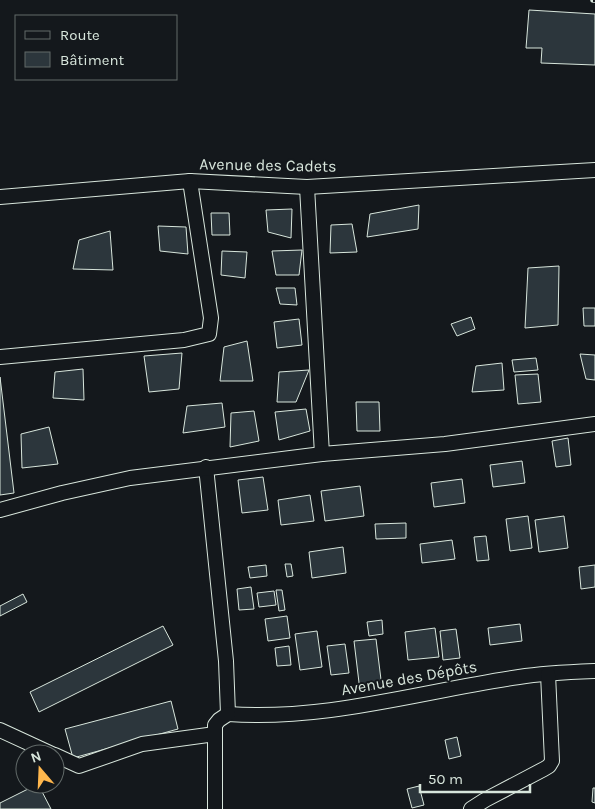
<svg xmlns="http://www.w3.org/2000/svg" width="595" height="809" font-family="Karla,sans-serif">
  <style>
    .building { fill: #2c363c; stroke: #d8e6dc }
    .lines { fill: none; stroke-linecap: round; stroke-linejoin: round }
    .minor-casing { stroke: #d8e6dc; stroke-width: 16 }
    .minor { stroke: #14181c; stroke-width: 14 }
    .rail-casing { stroke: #d8e6dc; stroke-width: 5.5 }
    .rail { stroke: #14181c; stroke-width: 4; stroke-dasharray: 11; stroke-linecap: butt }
    .labels { text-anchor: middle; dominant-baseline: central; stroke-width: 4; stroke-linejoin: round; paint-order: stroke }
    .street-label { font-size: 16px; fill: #d8e6dc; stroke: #14181c }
  </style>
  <rect width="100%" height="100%" fill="#14181c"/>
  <!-- building -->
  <g class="building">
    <path d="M529 10 595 14V65L541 63 542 48H526Z"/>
    <path d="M419 205 418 229 367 237 370 214Z"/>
    <path d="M292 209 291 238 268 232 266 210Z"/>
    <path d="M211 213H229L230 235H212Z"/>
    <path d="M352 224 357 252 330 253 331 225Z"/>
    <path d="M158 226 186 227 188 254 160 251Z"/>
    <path d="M110 231 113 270 73 269 79 240Z"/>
    <path d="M302 250 299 275H276L272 251Z"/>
    <path d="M222 251 247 252 245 278 221 275Z"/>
    <path d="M559 266 558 325 525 328 528 268Z"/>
    <path d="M276 288H295L297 305 280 304Z"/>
    <path d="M583 308H595V326H584Z"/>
    <path d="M471 317 475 329 457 336 451 324Z"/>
    <path d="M299 319 302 345 277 348 274 322Z"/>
    <path d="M247 341 253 381H220L224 347Z"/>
    <path d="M182 353 179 389 149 392 144 356Z"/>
    <path d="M580 354 595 355V380L586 379Z"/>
    <path d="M536 358 538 370 514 372 512 360Z"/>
    <path d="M502 363 504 390 472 392 476 366Z"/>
    <path d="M83 369 84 400 53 398 55 372Z"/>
    <path d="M309 370 296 402H277L279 372Z"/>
    <path d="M538 374 541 402 518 404 515 375Z"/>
    <path d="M0 377 14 493 0 495Z"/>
    <path d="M356 402H379L380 431H357Z"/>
    <path d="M222 403 225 427 183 433 187 406Z"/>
    <path d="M306 409 310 431 279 440 275 412Z"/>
    <path d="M254 411 259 441 230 447 231 413Z"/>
    <path d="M49 427 58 464 22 468 21 434Z"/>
    <path d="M568 438 571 465 556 467 552 441Z"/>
    <path d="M522 461 525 483 493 487 490 465Z"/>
    <path d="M263 477 268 510 242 513 238 480Z"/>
    <path d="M462 479 465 503 434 507 431 483Z"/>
    <path d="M360 486 364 516 325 521 321 491Z"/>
    <path d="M310 495 314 521 281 525 278 500Z"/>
    <path d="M528 516 532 548 510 551 506 519Z"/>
    <path d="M564 516 568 548 539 552 535 520Z"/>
    <path d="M406 523V538L376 539 375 524Z"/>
    <path d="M486 536 489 560 477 561 474 537Z"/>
    <path d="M452 540 455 559 422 563 420 544Z"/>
    <path d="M343 547 346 573 312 578 309 552Z"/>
    <path d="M285 564H291L293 576 287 577Z"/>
    <path d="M266 565 267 576 250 578 248 567Z"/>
    <path d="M595 565V587L581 589 579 567Z"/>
    <path d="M251 587 254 609 239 610 237 589Z"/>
    <path d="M276 590H282L285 610 279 611Z"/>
    <path d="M274 591 276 605 259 607 257 593Z"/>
    <path d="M23 594 27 602 0 616V606Z"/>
    <path d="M287 616 290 638 268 641 265 619Z"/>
    <path d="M382 620 383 634 369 636 367 622Z"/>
    <path d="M520 624 522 641 490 645 488 628Z"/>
    <path d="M163 626 173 645 39 712 30 692Z"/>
    <path d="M435 628 439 657 408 660 405 632Z"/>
    <path d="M456 629 460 658 443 660 440 631Z"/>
    <path d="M317 631 322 667 300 670 295 634Z"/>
    <path d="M376 639 382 688 360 691 354 641Z"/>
    <path d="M345 644 349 673 331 675 327 646Z"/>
    <path d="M289 646 291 665 277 666 275 648Z"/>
    <path d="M171 701 178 729 73 758 65 729Z"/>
    <path d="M457 737 461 756 449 759 445 740Z"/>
    <path d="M38 784 51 809H0V803Z"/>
    <path d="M419 786 424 805 412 808 407 789Z"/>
    <path d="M593 788H595V803L592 802Z"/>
  </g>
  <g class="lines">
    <defs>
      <g id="minor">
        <path d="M307 187 322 454"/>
        <path d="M0 197 190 181 307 187 595 170"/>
        <path d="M0 357 184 340 209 334 211 318 190 181"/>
        <path d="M206 467 226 661 228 714"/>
        <path d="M0 510 62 493 130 478 322 454 445 444 595 424"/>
        <path d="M228 714C327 721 422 691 519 677 544 673 570 672 595 671"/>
        <path d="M0 730 52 754"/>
        <path d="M55 755 79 766 142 744 215 734"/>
        <path d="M215 809V725L219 720 228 714"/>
        <path d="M471 809 485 800 544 769 549 766 552 761 548 674"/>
      </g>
    </defs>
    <!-- minor casing -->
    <use href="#minor" class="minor-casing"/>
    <!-- minor -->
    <use href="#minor" class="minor"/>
    <defs>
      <path id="rail" d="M593 0H595"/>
    </defs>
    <!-- rail casing -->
    <use href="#rail" class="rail-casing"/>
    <!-- rail -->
    <use href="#rail" class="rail"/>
  </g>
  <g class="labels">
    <!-- street labels -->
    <g class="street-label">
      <text transform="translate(268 165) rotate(1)">Avenue des Cadets</text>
      <text transform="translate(409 678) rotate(-10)">Avenue des Dépôts</text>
    </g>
  </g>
  <!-- legend -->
  <rect x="15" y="15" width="162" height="65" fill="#14181c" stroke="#626a69"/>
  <rect x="25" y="31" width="25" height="8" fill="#14181c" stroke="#626a69"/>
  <text x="60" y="40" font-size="15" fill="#d8e6dc">Route</text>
  <rect x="25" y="52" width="25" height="15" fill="#2c363c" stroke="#626a69"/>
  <text x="60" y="65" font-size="15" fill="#d8e6dc">Bâtiment</text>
  <!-- north arrow -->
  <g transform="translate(40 769) rotate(341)"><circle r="24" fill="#14181c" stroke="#626a69"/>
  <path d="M0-4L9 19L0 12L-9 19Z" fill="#ffb74d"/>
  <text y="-8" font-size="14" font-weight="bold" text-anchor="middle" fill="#d8e6dc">N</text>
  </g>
  <!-- scale -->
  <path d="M420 784v8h110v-8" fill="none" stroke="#d8e6dc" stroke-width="2.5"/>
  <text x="428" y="784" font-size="15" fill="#d8e6dc" stroke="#14181c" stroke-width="4" paint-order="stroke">50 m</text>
</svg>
